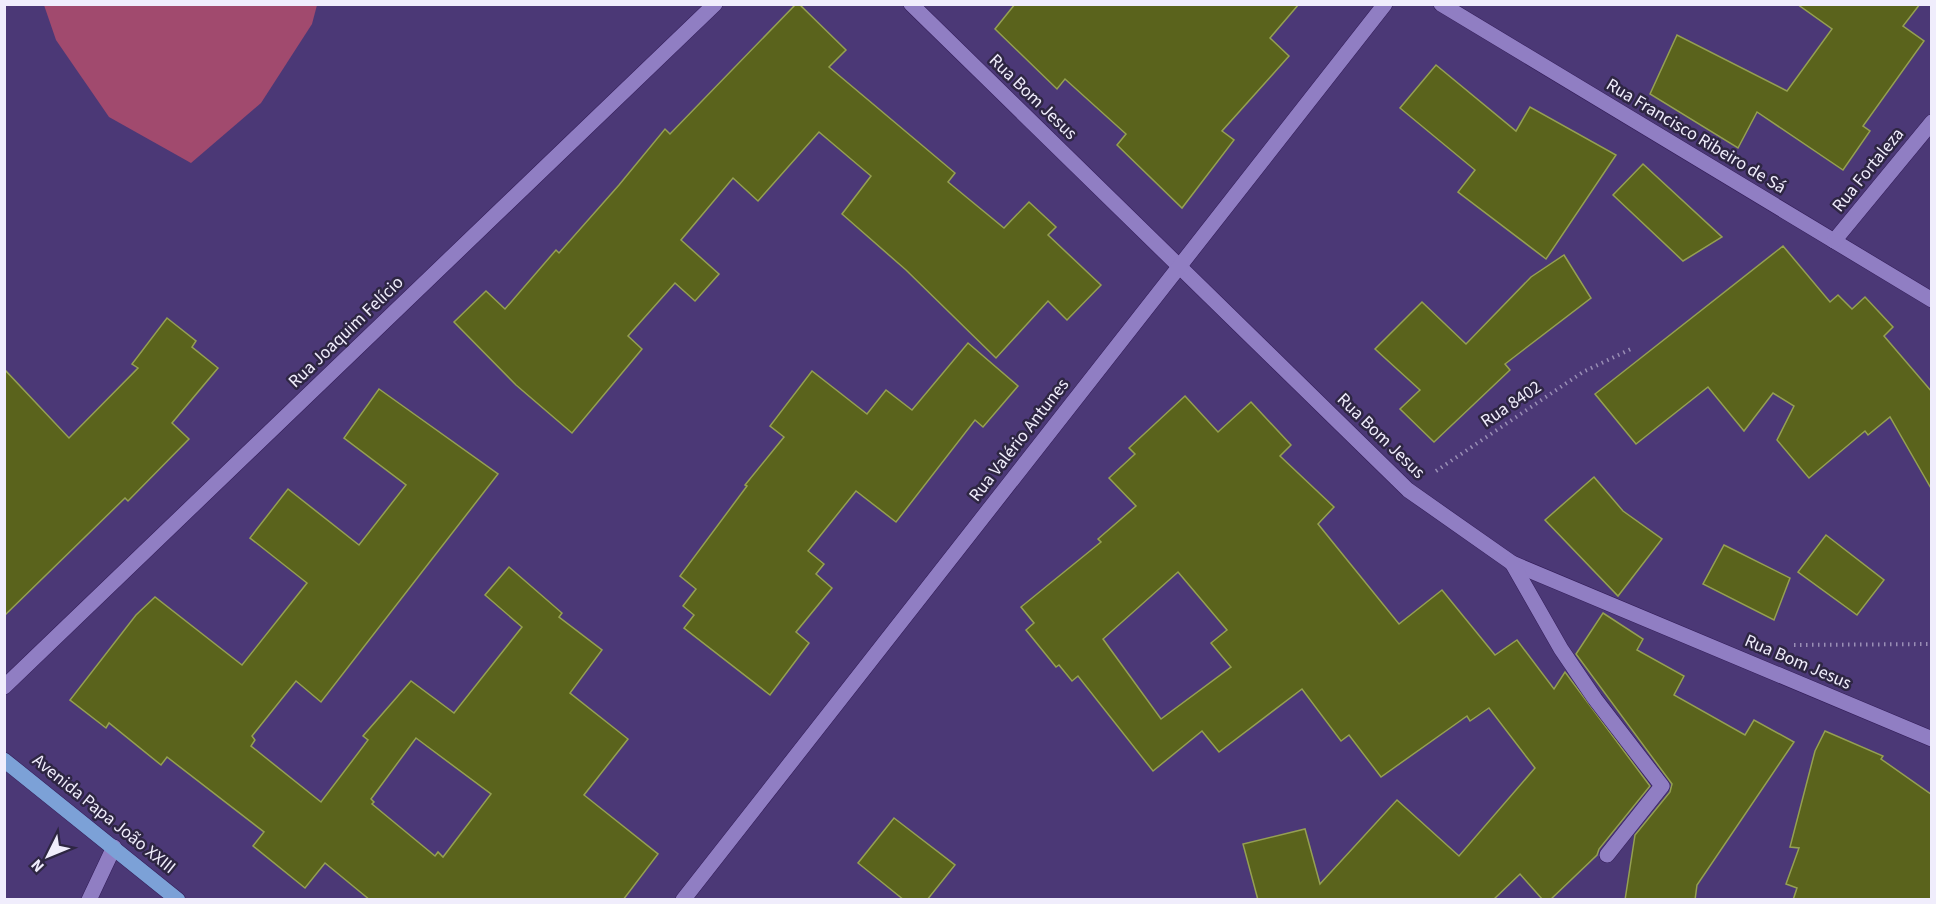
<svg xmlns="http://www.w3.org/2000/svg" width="1936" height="904" font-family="'Source Sans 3',sans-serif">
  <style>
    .green { fill: #a14a6e }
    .building { fill: #5a631c; stroke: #95a052; stroke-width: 1.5; fill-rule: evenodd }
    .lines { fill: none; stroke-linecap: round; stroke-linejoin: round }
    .minor-casing { stroke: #321c58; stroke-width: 16 }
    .major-casing { stroke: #321c58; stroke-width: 16 }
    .path { stroke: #998eb5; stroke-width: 4; stroke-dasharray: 1.5 4.5; stroke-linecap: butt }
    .minor { stroke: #907ec3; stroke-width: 15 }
    .major { stroke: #7ca1d7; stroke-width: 15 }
    .labels { text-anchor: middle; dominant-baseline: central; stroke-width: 5; stroke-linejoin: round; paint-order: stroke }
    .street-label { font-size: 18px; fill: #f0edfc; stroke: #2e2643 }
  </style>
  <rect width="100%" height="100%" fill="#4b3876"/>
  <!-- green -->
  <path class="green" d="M44 5V4L317 5 312 24 261 103 191 163 109 117 56 40Z"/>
  <!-- building -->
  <g class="building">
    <path d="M796 4H799L846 50 829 67 955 173 948 182 1004 228 1029 202 1056 227 1048 235 1101 285 1067 320 1048 301 996 358 906 270 842 214 871 176 819 132 758 201 733 178 681 240 719 274 695 301 675 283 628 336 642 349 572 433 516 385 454 322 486 291 505 309 556 250 559 253 619 185 665 129 670 134Z"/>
    <path d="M1015 4H1299L1270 38 1289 56 1222 131 1234 140 1182 208 1117 145 1126 134 1065 79 1057 89 995 29Z"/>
    <path d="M1797 4H1920L1903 26 1924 41 1863 126 1870 131 1843 170 1757 112 1738 148 1650 94 1677 35 1787 91 1832 29Z"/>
    <path d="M1436 65 1516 131 1530 107 1616 155 1546 259 1458 192 1475 170 1400 108Z"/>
    <path d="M1643 164 1722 237 1683 261 1613 195Z"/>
    <path d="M1783 246 1830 302 1838 295 1852 309 1865 297 1893 327 1884 336 1932 392V490L1890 417 1868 435 1865 431 1809 478 1777 440 1794 406 1773 393 1744 431 1708 387 1636 444 1595 394Z"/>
    <path d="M1564 255 1591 298 1505 364 1510 370 1434 442 1400 409 1420 390 1375 349 1422 302 1466 344 1531 277Z"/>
    <path d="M167 318 196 341 192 347 218 368 172 423 189 439 128 501 125 498 4 616V369L69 438 138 368 132 364Z"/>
    <path d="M968 343 1018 386 983 427 975 420 896 522 856 491 808 551 824 564 816 574 832 588 796 632 809 643 770 695 684 628 694 615 683 606 696 589 680 576 747 486 745 485 784 437 770 426 812 371 867 414 886 390 912 410Z"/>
    <path d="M379 389 498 474 321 702 296 681 252 736 255 740 251 746 321 802 368 740 363 736 411 681 454 713 522 627 485 595 509 567 562 613 559 617 602 650 570 693 628 739 584 795 658 854 623 900H370L325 863 305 888 253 846 264 832 167 757 161 765 109 723 106 728 70 700 136 615 155 597 242 665 307 583 250 538 288 489 359 545 406 485 344 438ZM416 738 491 794 443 857 438 852 435 856 372 804 374 802 371 799Z"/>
    <path d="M1185 396 1218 432 1251 402 1291 445 1280 456 1334 507 1318 524 1399 624 1442 590 1495 655 1517 640 1554 689 1565 672 1650 786 1599 849 1597 855 1550 900H1543L1520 874 1493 900H1258L1243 844 1305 829 1320 884 1397 800 1459 856 1535 768 1489 708 1470 721 1467 716 1381 777 1349 735 1341 741 1302 689 1219 752 1202 731 1153 771 1078 676 1072 681 1059 665 1056 667 1026 630 1034 623 1021 607 1101 542 1098 539 1136 506 1109 478 1135 454 1129 448ZM1178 572 1227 630 1211 643 1231 667 1161 719 1103 639Z"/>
    <path d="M1594 477 1623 511 1662 539 1618 596 1545 520Z"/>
    <path d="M1826 535 1884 580 1857 615 1798 572Z"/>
    <path d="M1724 545 1790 578 1774 620 1703 584Z"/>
    <path d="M1603 613 1643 639 1637 650 1684 676 1674 695 1745 735 1754 720 1794 742 1697 885 1695 900H1625L1635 835 1670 792 1672 784 1576 654Z"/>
    <path d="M1825 731 1883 756 1881 759 1932 795V900H1793L1797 888 1786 884 1799 848 1790 847 1815 751Z"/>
    <path d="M894 818 955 865 927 900H904L858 863Z"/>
  </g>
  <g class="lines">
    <defs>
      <g id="minor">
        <path d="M911 4 1408 490 1512 563 1932 739"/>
        <path d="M1441 4 1932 300"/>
        <path d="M1834 241 1932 122"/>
        <path d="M1512 563 1561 649 1595 699 1662 786 1607 855"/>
        <path d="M4 687 715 4"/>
        <path d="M89 900 114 847"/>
        <path d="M683 900 1385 4"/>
      </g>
      <path id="major" d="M4 760 178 900"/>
    </defs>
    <!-- minor casing -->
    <use href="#minor" class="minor-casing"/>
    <!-- major casing -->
    <use href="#major" class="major-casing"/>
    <!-- path -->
    <g class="path">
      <path d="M1436 471 1583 372 1633 348"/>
      <path d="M1794 645 1932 644"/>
    </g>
    <!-- minor -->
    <use href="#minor" class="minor"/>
    <!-- major -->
    <use href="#major" class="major"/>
  </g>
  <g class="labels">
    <!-- street labels -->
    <g class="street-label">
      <text transform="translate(1033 97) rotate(44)">Rua Bom Jesus</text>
      <text transform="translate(1696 136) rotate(31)">Rua Francisco Ribeiro de Sá</text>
      <text transform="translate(1868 170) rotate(-51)">Rua Fortaleza</text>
      <text transform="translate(346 332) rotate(-44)">Rua Joaquim Felício</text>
      <text transform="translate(1511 404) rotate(-34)">Rua 8402</text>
      <text transform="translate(1381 436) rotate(44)">Rua Bom Jesus</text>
      <text transform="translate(1019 440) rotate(-52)">Rua Valério Antunes</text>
      <text transform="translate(1798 662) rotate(23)">Rua Bom Jesus</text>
      <text transform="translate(104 814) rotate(39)">Avenida Papa João XXIII</text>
    </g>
  </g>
  <!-- border -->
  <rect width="1936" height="904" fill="none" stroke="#f0edfc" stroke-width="12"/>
  <!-- north arrow -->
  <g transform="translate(48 856) rotate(227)" stroke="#2e2643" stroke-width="4.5" paint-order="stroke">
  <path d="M0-4.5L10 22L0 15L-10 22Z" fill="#f0edfc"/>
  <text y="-9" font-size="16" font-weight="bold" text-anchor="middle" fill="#f0edfc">N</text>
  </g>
</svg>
